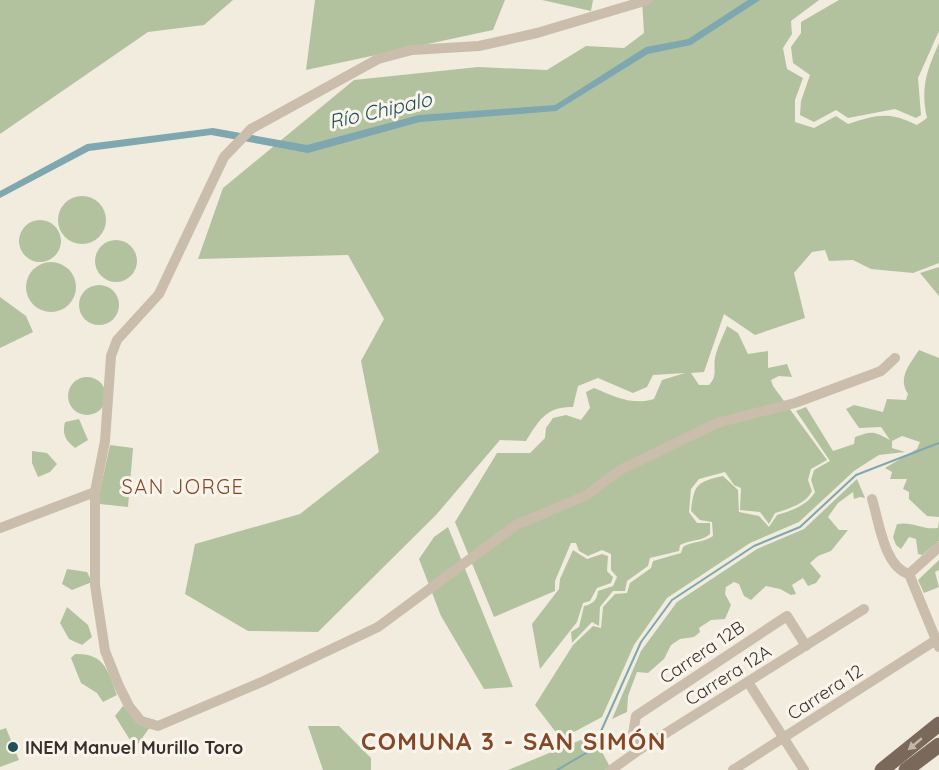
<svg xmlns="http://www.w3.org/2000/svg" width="939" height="770" font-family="Quicksand,sans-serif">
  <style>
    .green { fill: #b2c29f }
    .water { fill: #7ea7af }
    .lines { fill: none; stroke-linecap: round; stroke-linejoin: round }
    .stream { stroke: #7ea7af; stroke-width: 2 }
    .street { stroke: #cbbdab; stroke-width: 10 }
    .primary { stroke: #7a695b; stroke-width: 15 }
    .oneway { fill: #c0b6ab }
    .poi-dot { fill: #204f5a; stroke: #faf5ec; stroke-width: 2 }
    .labels { text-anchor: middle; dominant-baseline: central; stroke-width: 6; stroke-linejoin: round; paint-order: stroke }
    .street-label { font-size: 18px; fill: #38302a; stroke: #faf5ec }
    .poi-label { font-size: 18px; font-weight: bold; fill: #38302a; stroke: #faf5ec; text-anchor: start }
    .water-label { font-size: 20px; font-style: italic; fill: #204f5a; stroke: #faf5ec }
    .neighbourhood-label { font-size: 20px; letter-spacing: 1.5px; fill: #864724; stroke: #faf5ec }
    .district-label { font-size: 24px; font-weight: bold; letter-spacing: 1.5px; fill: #864724; stroke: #faf5ec }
  </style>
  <rect width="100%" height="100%" fill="#f2ecdf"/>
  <!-- green -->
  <g class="green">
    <path d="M0 0H233L204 25 148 32 0 134Z"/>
    <path d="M315 0H505L493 30 306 70Z"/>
    <path d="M542 0H593L591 11Z"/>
    <path d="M642 0H819L791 21 792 34 783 48 787 69 803 78 795 100V122L814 128 836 116 848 124C877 115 888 111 917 125L927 118C920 88 927 70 939 43V263L913 273 871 269 853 260 829 261 825 250 812 252 794 273 805 318 755 335 724 314 704 372 691 373 699 385H709C718 375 713 370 715 358 717 348 723 336 727 326L738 333 748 354 768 351V368L787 364 792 377 779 376 771 380 773 386 827 460 811 469 808 480 812 491C806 504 788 509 775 513L769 524 760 512 740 510 741 488 734 485 725 472 699 479 691 489 689 512 697 523H710V534C701 542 691 539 680 545L679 551 650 558 648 566 627 581 625 591H613L600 607 599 626 592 622 572 643 571 632 579 627 584 606C593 604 597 600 598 591L613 586 617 577 611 570V554L602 550 588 556 579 551 576 543H571L555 581V591L494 617 455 522 497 453H530L545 438 546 428 553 418 566 415 581 420 590 408 586 392 594 388C614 396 632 406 654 399L662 380 685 373 653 375 647 387 633 393 598 378 578 386 573 407C547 406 539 420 526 441L500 440 436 515 318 632 248 631 185 594 195 544 300 514 379 452 361 361 384 319 348 255 198 259 223 188 354 80 478 67 547 70 586 46 624 48 644 33Z"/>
    <path d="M839 0H939V31L918 78 921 115 916 118 895 109 848 118 836 110 814 122 800 115 801 101 810 75 793 63 791 47 801 33V22Z"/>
    <circle cx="82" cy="220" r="24"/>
    <circle cx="40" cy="241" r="21"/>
    <circle cx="116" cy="261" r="21"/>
    <circle cx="51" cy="287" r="25"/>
    <path d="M939 267V296L920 273Z"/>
    <circle cx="99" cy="305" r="20"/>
    <path d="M0 297 26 316 33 332 0 348Z"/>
    <path d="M919 350 939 358V517L927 516 909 499V492L903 489 907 479H890L892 472 885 468 917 449 920 442 902 436 892 441V448L905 452 879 455 871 460 854 471 799 522 750 543 667 598 634 645 602 717 561 739 535 705 573 645 593 626 601 628 603 607 615 594 627 593 630 583 651 568 653 561 681 553 683 547C692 541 703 543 713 536L712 522 700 520 691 511C694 484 697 482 723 476L738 490 739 512 759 516 769 527 777 515C791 511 808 505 815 492L811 480 814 470 830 461 796 411 806 407 833 451 854 444 855 437C873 431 873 431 890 440L881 427 859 428 846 409 854 405 883 412 887 399 906 400 908 394C897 378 910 364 919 350Z"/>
    <circle cx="87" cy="396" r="19"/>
    <path d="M79 419 88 440 75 448C65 440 62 434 65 422Z"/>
    <path d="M110 445 133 448 128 507 100 504V491Z"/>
    <path d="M32 451 47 453 57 464 50 472 38 477 32 463Z"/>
    <path d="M857 479 865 498 860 497 854 499 853 492 838 503 828 517 839 530H848L831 551 818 556 810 563 821 576 816 583 808 586 803 578 792 585 796 594 791 595 780 589 766 586 751 600 744 596 739 584 734 582 726 587 725 594 731 605 725 619 711 620 699 628 700 632 694 637 680 639 671 645 664 659 648 673 637 672 628 696 627 712 612 719 641 651 677 602 757 549 804 529Z"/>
    <path d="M939 520V541L922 555 918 554 916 539 909 537 901 549 896 545 893 537 897 524C912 521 923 530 938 528Z"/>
    <path d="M448 527 513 687 484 689 441 616 419 559 434 537Z"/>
    <path d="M573 550 587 559 602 554 608 556 607 571 613 577 611 583 597 588 590 601 583 603 577 622 540 669 532 624 559 589 560 579Z"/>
    <path d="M939 560V570L935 572 939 587 924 593 918 580Z"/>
    <path d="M67 569 87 572 92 582 72 590 62 584Z"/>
    <path d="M67 607 88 625 92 637 82 645 69 639 60 623Z"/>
    <path d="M75 654C105 653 108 671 117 695L103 702 97 693 81 683 71 658Z"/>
    <path d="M123 706 136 715 155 720 135 748 115 716Z"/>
    <path d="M308 726H339L371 758V770H323Z"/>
    <path d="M6 728 19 760 0 767V730Z"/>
    <path d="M593 735 610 767 605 770H508Z"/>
  </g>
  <!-- water -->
  <path class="water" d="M748 0H760L691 45 648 54 556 111 420 122 308 153 211 135 89 151 0 198V191L87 144 213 128 307 145 419 115 555 105 646 47 688 39Z"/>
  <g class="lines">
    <!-- stream -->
    <path class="stream" d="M557 770 593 749 641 642 672 600 754 546 800 527 856 475 939 443"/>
    <!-- street -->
    <g class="street">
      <path d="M648 0 537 33 479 46 412 50 378 59 251 129 224 157 159 294 117 340 111 356 105 441 95 492V585L105 651 119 686 129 706 141 721 158 726 264 681 378 627 516 525 587 495 620 470 651 455 717 423 795 403 881 371 895 358"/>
      <path d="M872 499C879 521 884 567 909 574L939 647"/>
      <path d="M0 528 95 492"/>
      <path d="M909 574 939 547"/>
      <path d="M748 682 804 770"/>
      <path d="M639 750 633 734 636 716 787 616 806 646"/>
      <path d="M611 770 639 750 864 609"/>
      <path d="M733 770 936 640"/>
    </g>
    <!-- primary -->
    <g class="primary">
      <path d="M882 770 939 724"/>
      <path d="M906 770 939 745"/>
    </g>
  </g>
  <!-- one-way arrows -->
  <defs><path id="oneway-solid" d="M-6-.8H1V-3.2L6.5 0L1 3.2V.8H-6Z" transform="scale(1.5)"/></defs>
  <use class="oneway" href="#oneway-solid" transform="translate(915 744) rotate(140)"/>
  <!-- markers -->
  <circle class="poi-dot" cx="13" cy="747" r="6"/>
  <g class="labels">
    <!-- street labels -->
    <g class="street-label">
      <text transform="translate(702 652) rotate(-34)">Carrera 12B</text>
      <text transform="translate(728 675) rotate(-32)">Carrera 12A</text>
      <text transform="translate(825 692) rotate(-33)">Carrera 12</text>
    </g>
    <!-- poi labels -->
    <g class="poi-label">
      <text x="25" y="747">INEM Manuel Murillo Toro</text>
    </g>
    <!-- water labels -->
    <g class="water-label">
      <text transform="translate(380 110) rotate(-13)">Río Chipalo</text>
    </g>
    <!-- neighbourhood labels -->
    <g class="neighbourhood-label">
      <text x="183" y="486">SAN JORGE</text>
    </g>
    <!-- district labels -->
    <g class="district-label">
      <text x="514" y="741">COMUNA 3 - SAN SIMÓN</text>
    </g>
  </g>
</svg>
